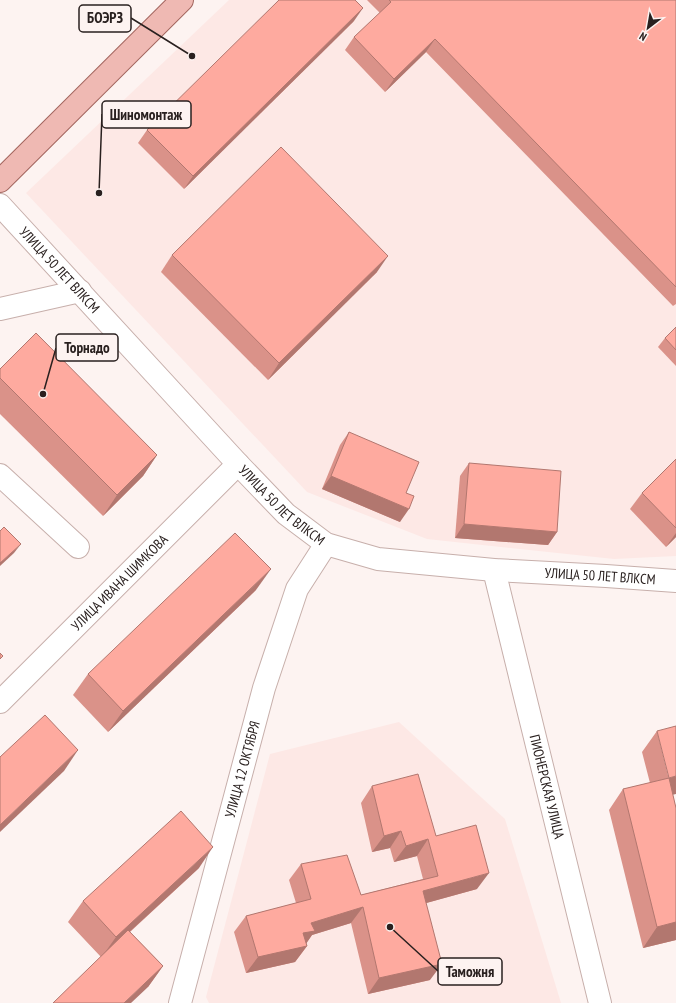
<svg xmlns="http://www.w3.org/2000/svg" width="676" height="1003" font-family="'PT Sans Narrow',sans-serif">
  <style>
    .built { fill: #fde8e5 }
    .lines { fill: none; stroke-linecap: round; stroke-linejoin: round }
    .minor-casing { stroke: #c7afab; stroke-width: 24 }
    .tertiary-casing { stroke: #c7afab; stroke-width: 24 }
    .primary-casing { stroke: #a3665f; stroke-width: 24 }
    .minor { stroke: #fff; stroke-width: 22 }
    .tertiary { stroke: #fff; stroke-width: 22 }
    .primary { stroke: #efb9b3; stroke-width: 22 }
    .wall { fill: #da9289 }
    .shaded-wall { fill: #b2776f }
    .building { fill: #feaa9f; stroke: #b2776f }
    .labels { text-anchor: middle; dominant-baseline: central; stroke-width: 4; stroke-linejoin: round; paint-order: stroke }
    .street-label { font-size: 14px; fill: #29201f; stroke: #fdf3f1 }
    .leader { fill: none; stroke: #29201f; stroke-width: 1.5 }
    .callout-dot { fill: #29201f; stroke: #fdf3f1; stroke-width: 1.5 }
    .callout { fill: #fdf3f1; stroke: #29201f; stroke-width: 1.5 }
    .callout-label { font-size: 15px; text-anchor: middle; font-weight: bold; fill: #29201f }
  </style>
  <rect width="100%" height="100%" fill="#fdf3f1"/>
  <!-- built -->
  <g class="built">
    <path d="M229 0H676V556L614 559 427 539 307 492 26 193Z"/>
    <path d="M399 722 505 819 561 1003H209L206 997 270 754Z"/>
  </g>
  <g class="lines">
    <defs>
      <g id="minor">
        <path d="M0 475 78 547"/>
        <path id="s1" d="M494 570 600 1003"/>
        <path id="s2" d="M0 702 238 464"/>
        <path id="s3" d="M180 1003 264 688 297 589 326 544"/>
      </g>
      <g id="tertiary">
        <path id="s4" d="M0 205 238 464 286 514 326 544 378 559 494 570 606 576 676 581"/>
        <path d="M0 309 80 291"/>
      </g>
      <path id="primary" d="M0 181 182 0"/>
    </defs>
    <!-- minor casing -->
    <use href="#minor" class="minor-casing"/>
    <!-- tertiary casing -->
    <use href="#tertiary" class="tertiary-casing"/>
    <!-- primary casing -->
    <use href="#primary" class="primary-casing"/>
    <!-- minor -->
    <use href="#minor" class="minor"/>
    <!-- tertiary -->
    <use href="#tertiary" class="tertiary"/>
    <!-- primary -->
    <use href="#primary" class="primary"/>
  </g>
  <!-- wall -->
  <g class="wall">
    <path d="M367 0H676V304L673 306 426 52 385 92 345 50 354 37 380 13Z"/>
    <path d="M354 21 184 189 138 143 147 130Z"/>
    <path d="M172 255 377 272 268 380 161 272Z"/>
    <path d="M676 327V366L658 347 665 338Z"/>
    <path d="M0 369 157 455 143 476 103 516 0 414Z"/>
    <path d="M349 432 406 493 400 522 322 489 340 445Z"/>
    <path d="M676 459V537L666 547 630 509 642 493Z"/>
    <path d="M469 463 557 532 548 545 455 538 460 476Z"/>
    <path d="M256 590 108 732 73 695 88 674Z"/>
    <path d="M657 731 676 808V940L643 948 609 810 623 789 650 783 642 752Z"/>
    <path d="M372 786 436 836 477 889 426 903 430 980 368 994 351 923 312 935 306 943 307 946 295 962 246 973 234 932 246 916 296 903 289 880 301 864 361 895 423 879 417 856 394 862 390 848 372 852 361 803Z"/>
    <path d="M199 868 130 932 163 966 148 987 101 957 68 922 83 901Z"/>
  </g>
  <!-- shaded-wall -->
  <g class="shaded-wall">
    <path d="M363 8 354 21 184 189 193 176Z"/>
    <path d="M435 39 426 52 385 92 394 79Z"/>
    <path d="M388 256 377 272 268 380 279 363Z"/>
    <path d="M157 455 143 476 103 516 117 495Z"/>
    <path d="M331 476 409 509 400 522 322 489Z"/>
    <path d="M464 524 557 532 548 545 455 538Z"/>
    <path d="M676 533V537L666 547Z"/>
    <path d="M21 544 14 553 0 566V563Z"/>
    <path d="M271 569 256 590 108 732 123 711Z"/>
    <path d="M78 750 64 771 0 832V825Z"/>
    <path d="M676 776V794L654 799 669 778Z"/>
    <path d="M401 831 390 848 372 852 384 836Z"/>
    <path d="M428 839 417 856 394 862 406 846Z"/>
    <path d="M213 847 199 868 101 958 116 937Z"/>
    <path d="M489 873 477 889 412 907 423 891Z"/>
    <path d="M363 907 351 923 312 935 304 947 307 946 295 962 246 973 258 957 311 923Z"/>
    <path d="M676 922V940L643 948 657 927Z"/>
    <path d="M442 964 430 980 368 994 379 978Z"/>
    <path d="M163 966 148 987 131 1003H124Z"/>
  </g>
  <!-- building -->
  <g class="building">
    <path d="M279 0H355L363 8 193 176 147 130Z"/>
    <path d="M389 0H676V287L435 39 394 79 354 37 391 2Z"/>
    <path d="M281 147 388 256 279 363 172 255Z"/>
    <path d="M676 327V350L665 338Z"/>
    <path d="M36 333 157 455 117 495 0 378V369Z"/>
    <path d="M349 432 419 462 406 493 414 496 409 509 331 476Z"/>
    <path d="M676 459V528L642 493Z"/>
    <path d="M469 463 561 471 557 532 464 524Z"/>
    <path d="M4 527 21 544 0 563V531Z"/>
    <path d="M235 533 271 569 123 711 88 674Z"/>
    <path d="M0 653 3 656 0 659Z"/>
    <path d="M45 715 78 750 0 825V757Z"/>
    <path d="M676 726V776L669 778 657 731Z"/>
    <path d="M418 774 436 836 476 825 489 873 423 891 442 964 379 978 363 907 311 923 315 931 303 933 307 946 258 957 246 916 311 899 301 864 347 855 361 895 438 876 428 839 406 846 401 831 384 836 372 786Z"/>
    <path d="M669 778 676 808V922L657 927 623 789Z"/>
    <path d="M181 811 213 847 116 937 83 901Z"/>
    <path d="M128 930 163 966 124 1003H53Z"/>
  </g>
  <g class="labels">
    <!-- street labels -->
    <g class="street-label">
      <text stroke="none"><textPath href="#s4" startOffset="88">УЛИЦА 50 ЛЕТ ВЛКСМ</textPath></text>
      <text stroke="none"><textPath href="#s4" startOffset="412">УЛИЦА 50 ЛЕТ ВЛКСМ</textPath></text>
      <text stroke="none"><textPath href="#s4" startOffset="748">УЛИЦА 50 ЛЕТ ВЛКСМ</textPath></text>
      <text stroke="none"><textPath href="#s2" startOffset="169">УЛИЦА ИВАНА ШИМКОВА</textPath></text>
      <text stroke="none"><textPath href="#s3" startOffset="242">УЛИЦА 12 ОКТЯБРЯ</textPath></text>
      <text stroke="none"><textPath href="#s1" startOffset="223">ПИОНЕРСКАЯ УЛИЦА</textPath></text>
    </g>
  </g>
  <!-- callouts -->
  <path class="leader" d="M192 56L131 18M99 193L102 114M43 394L56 348M390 927L438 971"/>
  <g class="callout-dot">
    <circle cx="192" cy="56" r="4"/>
    <circle cx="99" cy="193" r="4"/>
    <circle cx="43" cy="394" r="4"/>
    <circle cx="390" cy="927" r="4"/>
  </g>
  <g class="callout">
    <rect x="79" y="5" width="52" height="27" rx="4"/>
    <rect x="102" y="101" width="89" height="27" rx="4"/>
    <rect x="56" y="334" width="62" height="27" rx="4"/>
    <rect x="438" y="958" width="64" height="27" rx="4"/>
  </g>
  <g class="callout-label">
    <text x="105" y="23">БОЭРЗ</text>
    <text x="146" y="120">Шиномонтаж</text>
    <text x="87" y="353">Торнадо</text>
    <text x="470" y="977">Таможня</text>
  </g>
  <!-- north arrow -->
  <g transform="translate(648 28) rotate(211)" stroke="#fdf3f1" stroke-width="3" paint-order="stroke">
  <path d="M0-3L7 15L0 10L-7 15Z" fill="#29201f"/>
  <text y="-6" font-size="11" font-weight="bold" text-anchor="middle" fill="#29201f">N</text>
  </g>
</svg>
